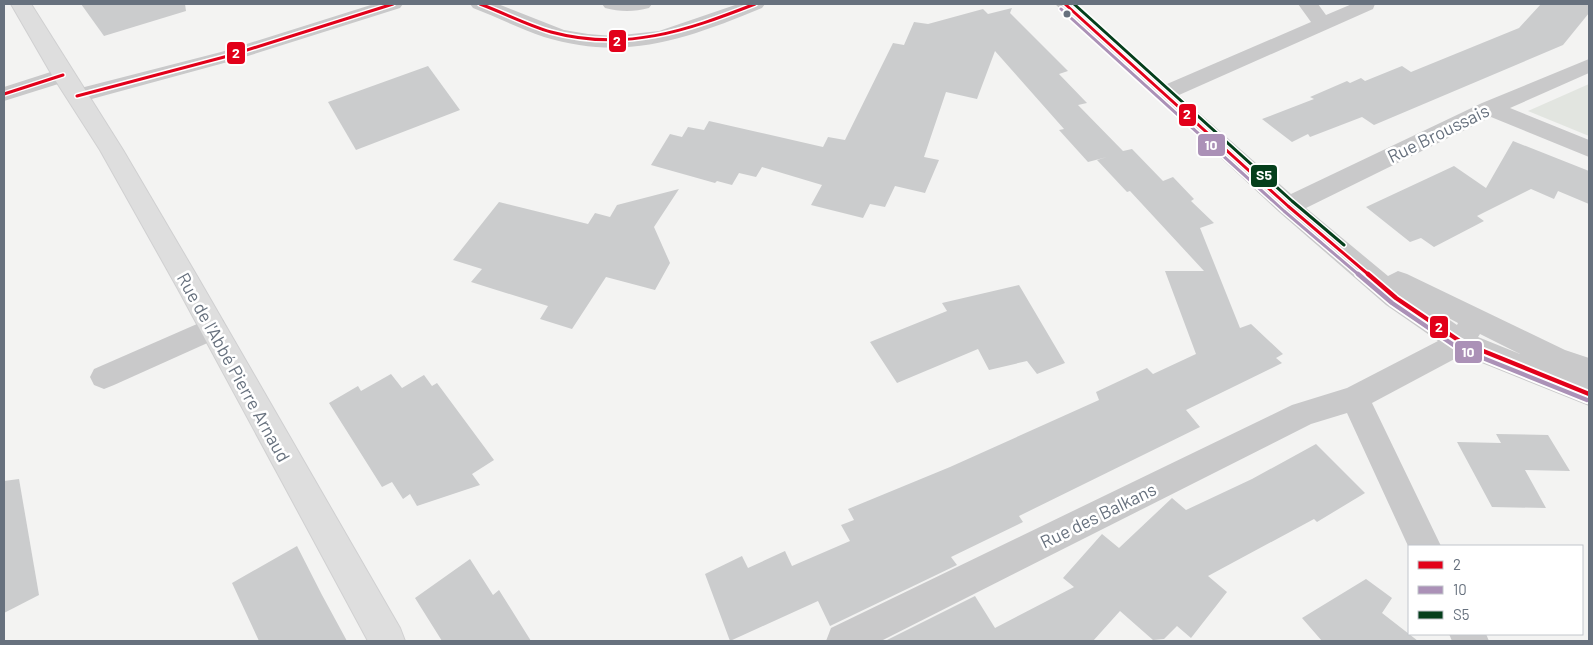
<svg xmlns="http://www.w3.org/2000/svg" width="1593" height="645" font-family="Barlow,sans-serif">
  <style>
    .green { fill: #e2e5e0 }
    .building { fill: #cbcccd }
    .lines { fill: none; stroke-linecap: round; stroke-linejoin: round }
    .major-casing { stroke: #d0d0d1; stroke-width: 2 }
    .minor { fill: #c9c9ca; fill-rule: evenodd }
    .major { fill: #dedede; fill-rule: evenodd }
    .bus-1-far1-casing { stroke: #fff; stroke-width: 6 }
    .bus-1-casing { stroke: #fff; stroke-width: 8 }
    .bus-2-far1-casing { stroke: #fff; stroke-width: 6 }
    .bus-2-casing { stroke: #fff; stroke-width: 8 }
    .bus-3-casing { stroke: #fff; stroke-width: 6 }
    .bus-1-far1 { stroke: #e2001a; stroke-width: 3 }
    .bus-1 { stroke: #e2001a; stroke-width: 4.5 }
    .bus-2-far1 { stroke: #ab91b7; stroke-width: 3 }
    .bus-2 { stroke: #ab91b7; stroke-width: 4.5 }
    .bus-3 { stroke: #053f1c; stroke-width: 3 }
    .bus-dot { fill: #67717e; stroke: #fff; stroke-width: 2 }
    .labels { text-anchor: middle; dominant-baseline: central; stroke-width: 5; stroke-linejoin: round; paint-order: stroke }
    .street-label { font-size: 18px; fill: #67717e; stroke: #fff }
    .line-badge { stroke: #fff; stroke-width: 2 }
    .badge-label { font-size: 14px; text-anchor: middle; font-weight: bold; fill: #fff }
  </style>
  <rect width="100%" height="100%" fill="#f3f3f2"/>
  <!-- green -->
  <path class="green" d="M1589 84V136L1528 111Z"/>
  <!-- building -->
  <g class="building">
    <path d="M81 4H185L186 11 104 36Z"/>
    <path d="M1541 4H1589V13L1563 45 1374 125 1362 117 1310 137 1308 134 1292 142 1262 119 1314 99 1310 97 1347 81 1350 83 1361 78 1365 81 1402 66 1411 72 1519 28Z"/>
    <path d="M1012 8 1010 13 1068 71 1059 74 1087 103 1078 105 1123 151 1132 149 1163 181 1173 177 1194 199 1191 201 1214 223 1200 228 1240 328 1251 324 1283 354 1276 358 1282 363 1186 410 1200 427 1019 516 1023 522 951 557 957 565 830 626 818 601 730 641 705 574 742 556 748 568 785 551 792 566 850 541 841 525 854 520 848 509 950 467 1099 400 1096 392 1147 368 1153 374 1196 354 1165 271H1204L1130 191 1127 192 1097 160 1107 157 1088 162 1059 130 1064 129 995 51 977 99 946 92 924 157 939 160 925 193 895 186 885 207 870 204 863 218 811 205 822 185 762 167 756 177 739 173 732 185 717 181 715 183 651 165 670 134 682 137 688 127 704 130 709 121 823 147 828 137 845 140 893 43 904 45 914 22 928 24 983 9 988 14Z"/>
    <path d="M428 66 460 110 356 150 328 102Z"/>
    <path d="M1513 141 1589 171V204L1558 191 1554 199 1531 189 1477 216 1484 221 1434 247 1421 238 1410 242 1366 207 1454 166 1486 188Z"/>
    <path d="M679 189 654 227 670 263 655 290 606 277 572 329 540 319 548 306 471 282 482 269 453 260 499 202 588 224 595 213 610 217 617 205Z"/>
    <path d="M1019 285 1065 363 1037 374 1027 361 989 370 978 349 897 383 870 342 947 311 942 303Z"/>
    <path d="M391 374 402 388 424 375 432 386 437 383 494 460 472 474 480 485 417 506 410 494 403 499 392 482 382 487 329 403 358 386 361 391Z"/>
    <path d="M1496 434 1548 435 1570 471 1525 470 1546 508 1492 507 1457 442 1501 443Z"/>
    <path d="M1316 444 1365 493 1317 522 1314 519 1208 576 1227 592 1191 638 1177 626 1164 639 1153 640 1120 611 1093 641H885L975 596 995 628 1074 587 1063 578 1102 534 1119 548 1172 498 1186 510 1252 479Z"/>
    <path d="M19 479 39 595 4 613V481Z"/>
    <path d="M297 546 322 595 347 641H259L232 583Z"/>
    <path d="M470 559 493 595 499 590 531 641H442L415 598Z"/>
    <path d="M1366 579 1392 598 1382 613 1418 641H1322L1302 618Z"/>
  </g>
  <g class="lines">
    <defs>
      <path id="major" d="M11 4H31L123 150 197 276 400 628 405 641H368L178 289 100 150 52 75Z"/>
    </defs>
    <!-- major casing -->
    <use href="#major" class="major-casing"/>
    <!-- minor -->
    <g class="minor">
      <path d="M374 4H403L400 8 235 60 77 103 69 101 66 96 69 91 221 52Z"/>
      <path d="M470 4H498L564 30 588 34 613 36 659 31 738 4H765L762 8C686 39 626 62 544 37 520 29 497 17 473 8Z"/>
      <path d="M602 4H652L649 8C634 12 620 12 605 8Z"/>
      <path d="M1055 4H1076L1167 84 1311 22 1298 4H1318L1326 15 1352 4H1375L1373 9 1179 95 1291 194 1482 103 1589 59V73L1510 108 1589 140V157L1491 117 1306 208 1388 276 1398 271 1407 274 1565 350 1589 358V406L1462 355 1372 403 1441 546H1409V548L1347 413 1311 424 881 641H826L831 628 1292 405 1347 388 1438 341 1386 305 1279 212ZM1441 314 1458 323 1457 325ZM1480 334 1520 354 1478 337Z"/>
      <path d="M63 68 71 70 74 75 71 80 4 101V87Z"/>
      <path d="M213 317 223 320 227 328 223 336 114 385 104 389 94 385 90 377 94 369Z"/>
      <path d="M1449 634H1486L1489 641H1452Z"/>
    </g>
    <!-- major -->
    <use href="#major" class="major"/>
    <defs>
      <g id="bus-1-far1">
        <path d="M480 4C504 13 527 25 551 32 625 52 686 31 755 4"/>
        <path d="M1065 4 1288 206 1369 275"/>
        <path d="M4 94 63 75"/>
        <path d="M77 96 228 56 393 4"/>
      </g>
      <path id="bus-1" d="M1368 274 1396 298 1461 342 1589 394"/>
      <path id="bus-2-far1" d="M1061 9 1284 211 1359 275"/>
      <path id="bus-2" d="M1358 274 1392 303 1458 348 1587 400"/>
      <path id="bus-3" d="M1074 4 1292 201 1344 245"/>
    </defs>
    <!-- bus-1-far1 casing -->
    <use href="#bus-1-far1" class="bus-1-far1-casing"/>
    <!-- bus-1 casing -->
    <use href="#bus-1" class="bus-1-casing"/>
    <!-- bus-2-far1 casing -->
    <use href="#bus-2-far1" class="bus-2-far1-casing"/>
    <!-- bus-2 casing -->
    <use href="#bus-2" class="bus-2-casing"/>
    <!-- bus-3 casing -->
    <use href="#bus-3" class="bus-3-casing"/>
    <!-- bus-1-far1 -->
    <use href="#bus-1-far1" class="bus-1-far1"/>
    <!-- bus-1 -->
    <use href="#bus-1" class="bus-1"/>
    <!-- bus-2-far1 -->
    <use href="#bus-2-far1" class="bus-2-far1"/>
    <!-- bus-2 -->
    <use href="#bus-2" class="bus-2"/>
    <!-- bus-3 -->
    <use href="#bus-3" class="bus-3"/>
  </g>
  <!-- markers -->
  <circle class="bus-dot" cx="1067" cy="14" r="4.5"/>
  <g class="labels">
    <!-- street labels -->
    <g class="street-label">
      <text transform="translate(1438 133) rotate(-26)">Rue Broussais</text>
      <text transform="translate(234 367) rotate(61)">Rue de l'Abbé Pierre Arnaud</text>
      <text transform="translate(1098 515) rotate(-26)">Rue des Balkans</text>
    </g>
  </g>
  <g class="line-badge">
    <rect x="608" y="29" width="19" height="24" rx="5" fill="#e2001a"/>
    <rect x="226" y="41" width="20" height="24" rx="5" fill="#e2001a"/>
    <rect x="1178" y="103" width="19" height="24" rx="5" fill="#e2001a"/>
    <rect x="1197" y="133" width="29" height="24" rx="5" fill="#ab91b7"/>
    <rect x="1250" y="164" width="28" height="24" rx="5" fill="#053f1c"/>
    <rect x="1429" y="315" width="20" height="24" rx="5" fill="#e2001a"/>
    <rect x="1454" y="340" width="29" height="24" rx="5" fill="#ab91b7"/>
  </g>
  <g class="badge-label">
    <text x="617" y="46">2</text>
    <text x="236" y="58">2</text>
    <text x="1187" y="119">2</text>
    <text x="1211" y="150">10</text>
    <text x="1264" y="180">S5</text>
    <text x="1439" y="332">2</text>
    <text x="1468" y="357">10</text>
  </g>
  <!-- border -->
  <rect width="1593" height="645" fill="none" stroke="#67717e" stroke-width="10"/>
  <!-- legend -->
  <rect x="1408" y="545" width="175" height="90" fill="#ffffff" stroke="#c2c6cb"/>
  <rect x="1418" y="561" width="25" height="8" fill="#e2001a" stroke="#c2c6cb"/>
  <text x="1453" y="570" font-size="15" fill="#67717e">2</text>
  <rect x="1418" y="586" width="25" height="8" fill="#ab91b7" stroke="#c2c6cb"/>
  <text x="1453" y="595" font-size="15" fill="#67717e">10</text>
  <rect x="1418" y="611" width="25" height="8" fill="#053f1c" stroke="#c2c6cb"/>
  <text x="1453" y="620" font-size="15" fill="#67717e">S5</text>
</svg>
